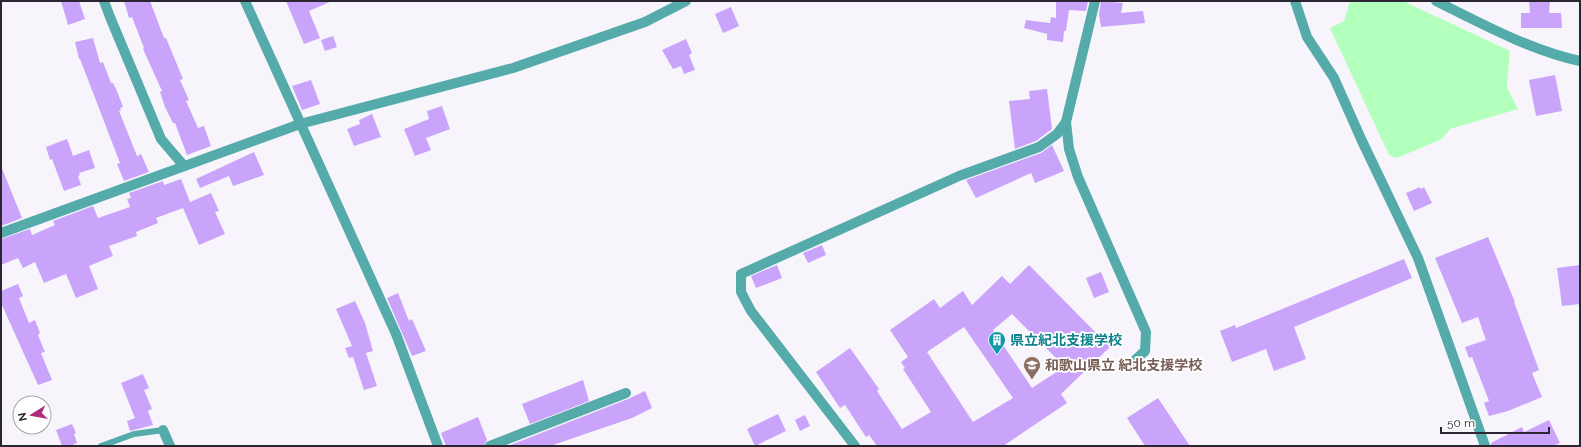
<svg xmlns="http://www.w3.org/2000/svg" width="1581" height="447" font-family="Raleway,'Noto Sans JP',sans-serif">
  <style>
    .green { fill: #b3ffbc }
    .building { fill: #caa4fb; fill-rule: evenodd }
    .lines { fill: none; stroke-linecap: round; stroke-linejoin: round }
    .service { stroke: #54aba9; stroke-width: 6 }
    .minor { stroke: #54aba9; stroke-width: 10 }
    .tertiary { stroke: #54aba9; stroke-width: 10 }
    .labels { text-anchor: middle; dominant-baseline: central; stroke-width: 3.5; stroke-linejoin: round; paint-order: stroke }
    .culture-label { font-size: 14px; font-weight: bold; fill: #0d838f; stroke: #fff; text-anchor: start }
    .education-label { font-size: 14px; font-weight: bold; fill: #785e54; stroke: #fff; text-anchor: start }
  </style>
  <rect width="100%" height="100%" fill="#f7f5fb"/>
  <!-- green -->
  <path class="green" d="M1350 1H1403L1510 51 1507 87 1518 109 1450 129 1442 139 1397 158 1389 155 1330 28 1344 21Z"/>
  <!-- building -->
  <g class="building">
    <path d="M61 1H79L85 19 68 25Z"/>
    <path d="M124 1H150L164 38H166L183 79 180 80 189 100 186 101 198 128 204 126 211 146 187 155 175 123H173L165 107 160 92 162 91 143 49 144 48 132 17 129 18Z"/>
    <path d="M286 1H332L309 11 320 38 304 44Z"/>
    <path d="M1056 1H1088L1086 11 1069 10 1066 31H1064L1063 42 1047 40V34L1024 28 1026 20 1050 23 1051 17 1056 18Z"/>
    <path d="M1101 1 1123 3 1121 13 1143 11 1145 23 1101 27 1099 14Z"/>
    <path d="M1529 1H1550L1549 13H1561L1562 28H1521V13H1530Z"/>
    <path d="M731 7 739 26 723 33 715 14Z"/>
    <path d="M333 36 337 47 325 51 321 40Z"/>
    <path d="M93 38 100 63 103 62 111 83H113L117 91 123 107 120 108 121 111H119L137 156 141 154 149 172 124 181 117 164 120 163 80 59H79L75 42Z"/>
    <path d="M686 39 692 53 689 55 695 70 684 74 681 66 673 69 662 50Z"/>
    <path d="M1555 75 1562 111 1536 116 1529 80Z"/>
    <path d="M311 80 320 104 302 110 292 86Z"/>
    <path d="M1047 89 1052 129 1036 141 1015 149 1009 101 1030 99 1029 91Z"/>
    <path d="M442 106 450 129 426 138 431 150 415 156 404 129 429 119 427 111Z"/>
    <path d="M372 114 381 137 354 146 347 129 360 124 359 120Z"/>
    <path d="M67 139 73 156 89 150 95 168 79 173 80 175 78 176 81 185 64 191 52 159 50 160 46 147Z"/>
    <path d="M1052 145 1064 171 1035 183 1031 173 976 198 966 180 1041 153Z"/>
    <path d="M254 152 264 175 233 186 229 176 200 188 196 179Z"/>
    <path d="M1 166 22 218 1 226Z"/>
    <path d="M181 179 190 202 211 193 219 211 215 212 225 234 199 245 183 208 156 218 158 223 136 232 137 236 109 246 113 256 89 266 98 289 76 298 66 274 44 283 35 262 23 268 18 258 1 265V239L30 229 32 235 55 225 53 221 93 206 98 218 130 207 127 199 131 198 129 193 163 181 164 185Z"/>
    <path d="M1420 187 1421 189 1424 187 1432 203 1414 211 1406 193Z"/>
    <path d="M1488 237 1515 302H1514L1539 370 1532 373 1542 397 1508 411 1489 416 1484 403 1489 401 1472 357 1469 358 1465 347 1486 340 1478 317 1462 323 1435 258Z"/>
    <path d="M822 245 826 255 808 263 803 253Z"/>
    <path d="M1404 259 1412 278 1294 327 1306 359 1274 371 1266 349 1232 362 1220 331 1235 325 1236 328Z"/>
    <path d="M777 265 782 278 756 288 751 276Z"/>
    <path d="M1029 265 1110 347 1061 394 1067 403 1003 446H877L869 435 866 437 845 405 840 408 816 372 850 348 879 389 877 391 902 429 931 412 903 369 905 368 901 362 908 357 890 330 934 299 940 308 963 291 972 305 1002 276 1010 284ZM1012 314 1060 362 1057 365 1061 369 1032 388 993 330ZM964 327 1013 398 973 422 927 352Z"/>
    <path d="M1580 265V304L1562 306 1557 268Z"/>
    <path d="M1101 272 1109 292 1094 298 1086 278Z"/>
    <path d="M18 284 23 296 19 298 29 323 35 320 40 333 38 335 45 352 41 353 52 380 38 385 1 303V291Z"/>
    <path d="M398 293 409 321 412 319 426 351 412 356 387 298Z"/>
    <path d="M355 301 365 323 373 351 366 353 377 386 364 390 353 357 349 358 345 348 352 346 336 309Z"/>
    <path d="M143 374 149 388 144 390 152 409 148 411 153 425 130 431 127 421 135 418 121 383Z"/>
    <path d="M583 380 589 401 530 424 522 404Z"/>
    <path d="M645 391 652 408 632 418 550 446H508L628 399Z"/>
    <path d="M1158 398 1190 446H1145L1127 418Z"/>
    <path d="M778 414 786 431 755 446 747 429Z"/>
    <path d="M805 415 810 426 800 431 795 420Z"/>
    <path d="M478 417 487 440 484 446H446L441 433Z"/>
    <path d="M1549 420 1560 443 1553 446H1491V443L1522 427 1524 432Z"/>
    <path d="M72 424 76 433 74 434 77 443 70 446H62L56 430Z"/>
  </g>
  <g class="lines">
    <!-- service -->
    <path class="service" d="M101 446 134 434 163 430"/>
    <!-- minor -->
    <g class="minor">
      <path d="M104 1 110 17 161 139 184 166"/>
      <path d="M1095 1 1066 122 1069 149 1078 177 1146 332 1145 351 1133 362"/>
      <path d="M1295 1 1307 37 1334 78 1362 141 1418 258 1485 446"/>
      <path d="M1 233 300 124 513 68 645 22 686 1"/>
      <path d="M163 430 170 446"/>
      <path d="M490 446 626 393"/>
      <path d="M855 446 751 311 741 292V274L959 176 1039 147 1057 134 1066 122"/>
    </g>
    <!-- tertiary -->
    <g class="tertiary">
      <path d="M245 1 396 334 438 446"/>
      <path d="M1436 1C1480 23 1532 51 1580 61"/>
    </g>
  </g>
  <!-- icons -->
  <defs>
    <symbol id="building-pin" viewBox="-11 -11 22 30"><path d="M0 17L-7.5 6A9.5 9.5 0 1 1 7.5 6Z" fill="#0f9aa8" stroke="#fff"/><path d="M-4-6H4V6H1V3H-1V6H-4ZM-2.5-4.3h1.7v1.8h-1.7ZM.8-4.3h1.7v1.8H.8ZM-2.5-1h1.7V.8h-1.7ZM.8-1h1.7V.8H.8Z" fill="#fff"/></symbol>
    <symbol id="school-pin" viewBox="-11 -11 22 30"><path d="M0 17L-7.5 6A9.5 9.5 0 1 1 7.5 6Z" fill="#8d6e63" stroke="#fff"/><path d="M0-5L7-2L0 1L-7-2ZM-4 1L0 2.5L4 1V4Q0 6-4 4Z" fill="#fff"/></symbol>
  </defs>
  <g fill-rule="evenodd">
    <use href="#building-pin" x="987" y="330" width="20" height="27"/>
    <use href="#school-pin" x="1022" y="355" width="20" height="27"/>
  </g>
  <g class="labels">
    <!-- culture labels -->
    <g class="culture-label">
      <text x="1010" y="340">県立紀北支援学校</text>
    </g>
    <!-- education labels -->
    <g class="education-label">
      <text x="1045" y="365">和歌山県立 紀北支援学校</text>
    </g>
  </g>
  <!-- border -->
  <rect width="1581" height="447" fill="none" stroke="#2c2633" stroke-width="4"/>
  <!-- north arrow -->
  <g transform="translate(32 415) rotate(259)"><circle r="19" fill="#ffffff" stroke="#aba8ad"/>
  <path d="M0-3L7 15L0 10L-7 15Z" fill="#ab2d7c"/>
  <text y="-6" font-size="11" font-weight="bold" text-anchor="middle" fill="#2c2633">N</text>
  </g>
  <!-- scale -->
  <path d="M1441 427v6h108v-6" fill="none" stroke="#2c2633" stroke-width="2"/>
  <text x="1447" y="427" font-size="12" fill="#2c2633" stroke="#ffffff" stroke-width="3" paint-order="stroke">50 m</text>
</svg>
